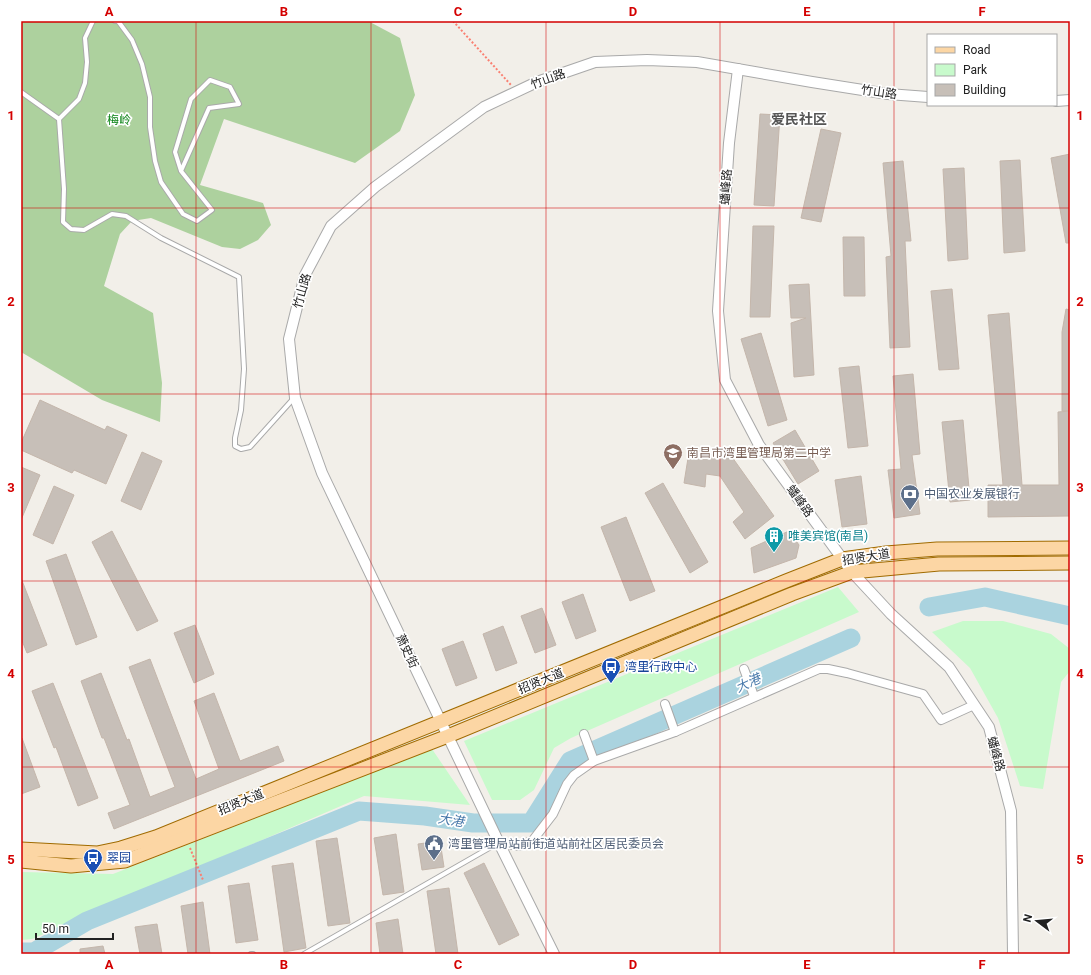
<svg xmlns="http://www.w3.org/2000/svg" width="1091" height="975" font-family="Roboto,'Noto Sans SC',sans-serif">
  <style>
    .forest { fill: #add19e }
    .park { fill: #c8facc }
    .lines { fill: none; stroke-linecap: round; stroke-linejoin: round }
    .river { stroke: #aad3df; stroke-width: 19 }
    .building { fill: #c7bfb8; stroke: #c4b6ab }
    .service-casing { stroke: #a9a9a9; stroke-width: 6 }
    .minor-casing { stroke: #a9a9a9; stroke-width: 10 }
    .tertiary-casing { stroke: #a9a9a9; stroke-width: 12 }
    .primary-casing { stroke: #a06b00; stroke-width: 15 }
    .path { stroke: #fa8072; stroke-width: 2; stroke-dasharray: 2 2; stroke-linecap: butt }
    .service { stroke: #fff; stroke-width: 4 }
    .minor { stroke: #fff; stroke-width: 8 }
    .tertiary { stroke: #fff; stroke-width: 10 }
    .primary { stroke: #fcd6a4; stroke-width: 13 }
    .grid { fill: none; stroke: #d40000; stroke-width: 1; stroke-opacity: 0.55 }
    .labels { text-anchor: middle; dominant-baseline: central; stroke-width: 3.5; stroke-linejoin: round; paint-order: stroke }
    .street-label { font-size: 12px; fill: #222; stroke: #fff }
    .park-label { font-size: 12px; fill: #0c8416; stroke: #fff }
    .education-label { font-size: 12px; fill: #785e54; stroke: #fff; text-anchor: start }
    .service-label { font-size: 12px; fill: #4e5e75; stroke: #fff; text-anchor: start }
    .culture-label { font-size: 12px; fill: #0d838f; stroke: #fff; text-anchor: start }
    .transit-label { font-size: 12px; fill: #164399; stroke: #fff; text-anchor: start }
    .water-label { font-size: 13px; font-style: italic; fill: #4a7aab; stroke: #fff }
    .quarter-label { font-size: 14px; font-weight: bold; fill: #555; stroke: #fff }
    .neatline { fill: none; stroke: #d40000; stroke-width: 1.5 }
    .grid-label { font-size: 13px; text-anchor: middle; font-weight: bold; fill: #d40000 }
  </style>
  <rect width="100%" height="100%" fill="#f2efe9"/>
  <!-- forest -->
  <path class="forest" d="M21 21H368L400 38 415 95 400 131 355 163 224 119 200 185 263 203 271 225 258 240 240 249 222 247 151 218 132 221 120 234 104 286 153 313 162 383 160 422 102 400 21 352Z"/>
  <!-- park -->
  <g class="park">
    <path d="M838 587 859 612 571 738 554 748 534 790 520 800H492L464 741Z"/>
    <path d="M963 621H1003L1051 634 1070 649V671L1061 682 1043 789 1020 786 998 718 970 668 932 632Z"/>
    <path d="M432 749 470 805 364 796 32 939 21 940V872L113 874Z"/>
  </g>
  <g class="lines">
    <!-- river -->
    <g class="river">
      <path d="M929 607 985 597 1070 616"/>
      <path d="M21 952H34L87 921 359 811 425 816 473 823H531L570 761 851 638"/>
    </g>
  </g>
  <!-- building -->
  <g class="building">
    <path d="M760 114 780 115 774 206 754 205Z"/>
    <path d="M821 129 841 133 821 222 801 218Z"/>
    <path d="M1070 154V243H1066L1051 158Z"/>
    <path d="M1020 160 1025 251 1004 253 1000 161Z"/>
    <path d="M903 161 911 241H905L910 347 890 348 886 257 891 256 883 163Z"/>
    <path d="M964 168 968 259 948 261 943 169Z"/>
    <path d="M753 226H774L770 317H750Z"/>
    <path d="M843 237H864L865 296H844Z"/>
    <path d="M809 284 814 375 794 377 791 323 806 318H791L789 285Z"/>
    <path d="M952 289 959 369 939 370 931 291Z"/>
    <path d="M1066 309 1070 310V411H1062V332Z"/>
    <path d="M1009 313 1022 485H1059L1058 412 1070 411V516L988 517V485H1003L988 315Z"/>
    <path d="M761 333 787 420 768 426 741 339Z"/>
    <path d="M859 366 868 446 848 448 839 368Z"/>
    <path d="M913 374 920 454 912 455 920 514 894 518 888 470 901 469 893 376Z"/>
    <path d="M40 400 105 430 107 426 127 435 106 484 74 470 72 473 21 450V443Z"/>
    <path d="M963 420 970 500 950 502 942 422Z"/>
    <path d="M795 430 819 471 798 484 773 443Z"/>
    <path d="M142 452 162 461 141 510 121 501Z"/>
    <path d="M689 452 732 457 774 516 745 539 733 522 744 512 720 476 706 474 705 487 684 483Z"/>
    <path d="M21 467 40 475 21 520Z"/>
    <path d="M861 476 867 524 842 527 835 480Z"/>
    <path d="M663 483 708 562 690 573 645 493Z"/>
    <path d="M54 486 74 495 53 544 33 535Z"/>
    <path d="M626 517 655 591 630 601 601 527Z"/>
    <path d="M112 531 158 621 137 631 92 542Z"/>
    <path d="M789 531 799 545 796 558 754 573 751 548Z"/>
    <path d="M66 554 97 637 76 645 46 561Z"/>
    <path d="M21 578 47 645 27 653 21 638Z"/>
    <path d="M583 594 596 631 576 639 562 602Z"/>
    <path d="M542 608 556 645 535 653 521 616Z"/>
    <path d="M195 625 214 674 194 683 174 633Z"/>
    <path d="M503 626 517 663 496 671 483 634Z"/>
    <path d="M463 641 477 678 456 686 442 649Z"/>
    <path d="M150 659 196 779 219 769 194 701 214 693 240 761 278 746 284 761 114 829 108 813 130 805 104 738H102L81 681 101 673 127 740 129 739 150 797 175 787 129 667Z"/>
    <path d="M53 683 98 798 78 806 56 747 54 748 32 691Z"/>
    <path d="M21 738H22L40 787 21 794Z"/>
    <path d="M396 834 404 892 383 895 374 838Z"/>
    <path d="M337 838 350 923 328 926 316 841Z"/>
    <path d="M440 841 444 867 422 870 418 844Z"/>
    <path d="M293 863 306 948 284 952 272 866Z"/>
    <path d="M484 863 519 935 499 945 464 873Z"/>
    <path d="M249 883 258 940 236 943 228 886Z"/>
    <path d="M449 888 458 954H436L427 891Z"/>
    <path d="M203 902 210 954H188L181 906Z"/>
    <path d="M398 919 403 954H380L376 923Z"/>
    <path d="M157 924 162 954H140L135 927Z"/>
    <path d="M103 946 105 954H80V949Z"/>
  </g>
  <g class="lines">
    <defs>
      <g id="service">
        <path d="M115 21H118L132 40 142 64 150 97V127L155 161 161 182 183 214 197 221 212 210 181 171 175 152 191 99 210 80 230 87 239 104 209 108 181 171"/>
        <path d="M21 92 59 119 64 189 63 222 71 229 84 230 112 214 126 216 161 238 239 277 244 369 241 410 235 438V446L241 449 250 447 294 398"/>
        <path d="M59 119 79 99 85 83 87 62 85 38 93 21"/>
        <path d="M251 954H253"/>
        <path d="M304 954 498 843"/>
      </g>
      <g id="minor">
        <path d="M744 669 754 696"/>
        <path d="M665 704 675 732"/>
        <path d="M584 734 594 761"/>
        <path d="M499 843 520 846 533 840 553 814 567 784 574 775 594 761 675 732 819 669H828L847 673 923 694 941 720 974 705"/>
      </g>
      <g id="tertiary">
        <path d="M738 69 729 143 718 311 725 380 759 445 852 572 891 614 949 667 989 727 1011 811 1013 954"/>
        <path d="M1056 101 1070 100"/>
        <path d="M554 954 499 843 322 473 295 398 289 339 305 275 331 226 375 187 484 107 537 82 595 62 647 60 697 62 812 82 888 94 928 97"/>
      </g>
      <g id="primary">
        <path d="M21 849 97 853 121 848 156 837 786 581 842 559 886 553 937 549 1070 548"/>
        <path d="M21 861 71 866 125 861 448 736 792 594 852 572 939 564 1070 563"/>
      </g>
    </defs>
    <!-- service casing -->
    <use href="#service" class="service-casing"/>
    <!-- minor casing -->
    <use href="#minor" class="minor-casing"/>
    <!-- tertiary casing -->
    <use href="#tertiary" class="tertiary-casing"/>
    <!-- primary casing -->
    <use href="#primary" class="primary-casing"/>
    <!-- path -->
    <g class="path">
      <path d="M453 21 511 85"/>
      <path d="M190 848 203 880"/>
    </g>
    <!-- service -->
    <use href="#service" class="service"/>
    <!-- minor -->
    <use href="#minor" class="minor"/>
    <!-- tertiary -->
    <use href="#tertiary" class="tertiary"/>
    <!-- primary -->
    <use href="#primary" class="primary"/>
  </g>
  <!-- grid -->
  <path class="grid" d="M196 21V954M371 21V954M546 21V954M720 21V954M894 21V954M21 208H1070M21 394H1070M21 581H1070M21 767H1070"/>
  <!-- icons -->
  <defs>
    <symbol id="school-pin" viewBox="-11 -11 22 30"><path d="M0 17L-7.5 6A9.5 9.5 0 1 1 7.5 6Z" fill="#8d6e63" stroke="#fff"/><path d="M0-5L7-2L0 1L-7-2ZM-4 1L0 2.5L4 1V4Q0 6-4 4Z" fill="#fff"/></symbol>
    <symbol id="bank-pin" viewBox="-11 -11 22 30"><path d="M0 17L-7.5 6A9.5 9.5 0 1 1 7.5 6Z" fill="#5c6f8a" stroke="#fff"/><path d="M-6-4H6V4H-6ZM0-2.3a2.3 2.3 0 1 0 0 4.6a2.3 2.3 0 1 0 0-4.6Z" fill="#fff"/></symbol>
    <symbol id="building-pin" viewBox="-11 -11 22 30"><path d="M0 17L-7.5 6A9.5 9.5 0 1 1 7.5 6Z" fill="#0f9aa8" stroke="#fff"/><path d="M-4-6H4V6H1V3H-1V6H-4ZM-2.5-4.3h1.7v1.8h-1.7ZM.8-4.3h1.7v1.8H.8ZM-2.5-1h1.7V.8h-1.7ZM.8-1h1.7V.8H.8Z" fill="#fff"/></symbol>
    <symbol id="bus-pin" viewBox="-11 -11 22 30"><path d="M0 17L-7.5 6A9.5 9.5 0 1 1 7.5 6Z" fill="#1a4fb4" stroke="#fff"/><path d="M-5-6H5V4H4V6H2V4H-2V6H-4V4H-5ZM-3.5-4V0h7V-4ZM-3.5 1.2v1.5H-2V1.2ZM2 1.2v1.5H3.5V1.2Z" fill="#fff"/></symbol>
    <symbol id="civic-pin" viewBox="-11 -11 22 30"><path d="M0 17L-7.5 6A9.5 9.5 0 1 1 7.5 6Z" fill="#5c6f8a" stroke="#fff"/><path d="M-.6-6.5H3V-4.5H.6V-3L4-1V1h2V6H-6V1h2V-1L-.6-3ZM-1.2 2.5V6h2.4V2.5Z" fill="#fff"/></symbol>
  </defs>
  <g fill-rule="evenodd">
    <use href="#school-pin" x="662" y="442" width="22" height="30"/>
    <use href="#bank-pin" x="899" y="483" width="22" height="30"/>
    <use href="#building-pin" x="763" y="525" width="22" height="30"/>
    <use href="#bus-pin" x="600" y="656" width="22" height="30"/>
    <use href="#civic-pin" x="423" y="833" width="22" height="30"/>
    <use href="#bus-pin" x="82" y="847" width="22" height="30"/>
  </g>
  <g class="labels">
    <!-- street labels -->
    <g class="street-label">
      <text transform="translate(548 79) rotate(-20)">竹山路</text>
      <text transform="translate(879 92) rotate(8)">竹山路</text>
      <text transform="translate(726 187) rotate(-86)">蟠峰路</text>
      <text transform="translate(302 291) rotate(-74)">竹山路</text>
      <text transform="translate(800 501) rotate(54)">蟠峰路</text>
      <text transform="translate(866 557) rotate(-9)">招贤大道</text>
      <text transform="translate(407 651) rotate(65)">萧史街</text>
      <text transform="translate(541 681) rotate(-22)">招贤大道</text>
      <text transform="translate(996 754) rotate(75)">蟠峰路</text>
      <text transform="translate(241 802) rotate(-22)">招贤大道</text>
    </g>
    <!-- park labels -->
    <g class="park-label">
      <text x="119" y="120">梅岭</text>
    </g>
    <!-- education labels -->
    <g class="education-label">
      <text x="687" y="453">南昌市湾里管理局第二中学</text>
    </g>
    <!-- service labels -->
    <g class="service-label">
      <text x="924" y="494">中国农业发展银行</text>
      <text x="448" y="844">湾里管理局站前街道站前社区居民委员会</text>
    </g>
    <!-- culture labels -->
    <g class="culture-label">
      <text x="788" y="536">唯美宾馆(南昌)</text>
    </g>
    <!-- transit labels -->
    <g class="transit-label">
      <text x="625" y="667">湾里行政中心</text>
      <text x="107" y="858">翠园</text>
    </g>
    <!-- water labels -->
    <g class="water-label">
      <text transform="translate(748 683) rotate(-24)">大港</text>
      <text transform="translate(451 820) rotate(9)">大港</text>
    </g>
    <!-- quarter labels -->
    <g class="quarter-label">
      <text x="799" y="119">爱民社区</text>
    </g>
  </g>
  <!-- border -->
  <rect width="1091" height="975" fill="none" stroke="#ffffff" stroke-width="44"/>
  <!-- legend -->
  <rect x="927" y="34" width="130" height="72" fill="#ffffff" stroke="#a7a7a7"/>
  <rect x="935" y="47" width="20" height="6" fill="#fcd6a4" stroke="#a7a7a7"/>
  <text x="963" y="54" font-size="12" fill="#222222">Road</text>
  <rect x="935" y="64" width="20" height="12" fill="#c8facc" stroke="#a7a7a7"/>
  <text x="963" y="74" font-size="12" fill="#222222">Park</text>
  <rect x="935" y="84" width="20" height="12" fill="#c7bfb8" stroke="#a7a7a7"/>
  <text x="963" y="94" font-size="12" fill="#222222">Building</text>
  <!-- north arrow -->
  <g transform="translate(1037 921) rotate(286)" stroke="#ffffff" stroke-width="3" paint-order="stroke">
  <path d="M0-3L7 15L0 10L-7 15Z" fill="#222222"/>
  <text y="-6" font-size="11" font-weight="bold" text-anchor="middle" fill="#222222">N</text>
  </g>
  <!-- scale -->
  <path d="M36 933v6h77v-6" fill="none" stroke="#222222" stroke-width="2"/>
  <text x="42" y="933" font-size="12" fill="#222222" stroke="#ffffff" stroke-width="3" paint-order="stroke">50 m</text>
  <rect x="22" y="22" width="1047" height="931" class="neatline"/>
  <g class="grid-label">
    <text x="109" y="16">A</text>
    <text x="284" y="16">B</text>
    <text x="458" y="16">C</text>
    <text x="633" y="16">D</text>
    <text x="807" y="16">E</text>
    <text x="982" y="16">F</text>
    <text x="11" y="120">1</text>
    <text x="1080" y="120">1</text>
    <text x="11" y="306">2</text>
    <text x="1080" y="306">2</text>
    <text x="11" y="492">3</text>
    <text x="1080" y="492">3</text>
    <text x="11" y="678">4</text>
    <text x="1080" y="678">4</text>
    <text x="11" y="864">5</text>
    <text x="1080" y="864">5</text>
    <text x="109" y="969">A</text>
    <text x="284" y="969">B</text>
    <text x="458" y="969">C</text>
    <text x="633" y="969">D</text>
    <text x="807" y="969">E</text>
    <text x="982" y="969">F</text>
  </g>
</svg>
